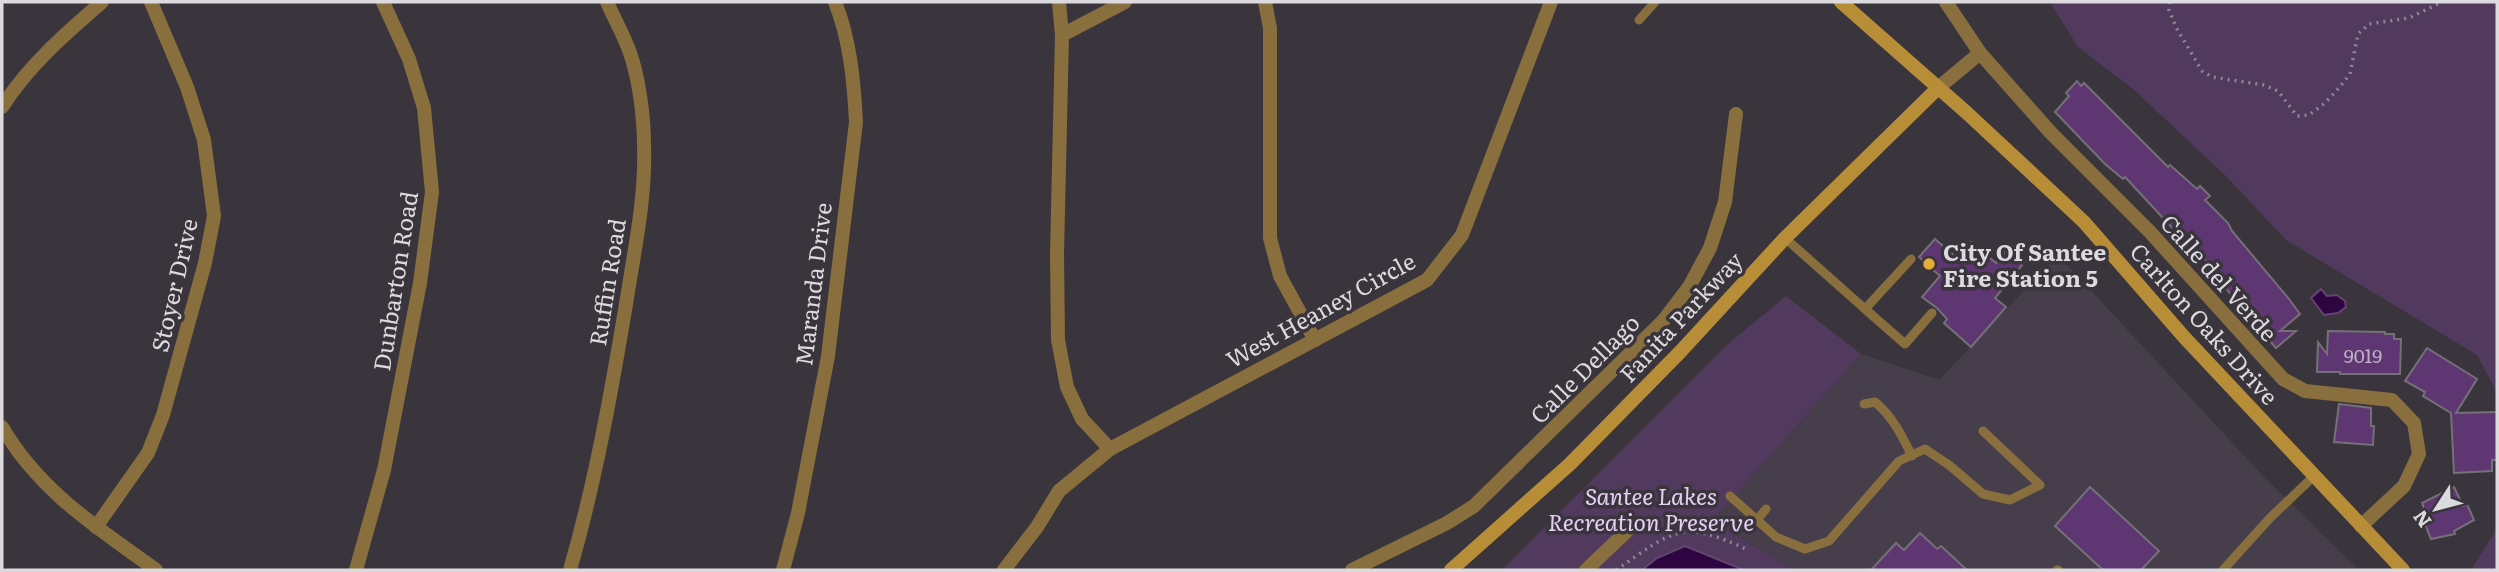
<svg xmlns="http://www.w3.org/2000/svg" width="2499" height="572" font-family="Literata,serif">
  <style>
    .built { fill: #463e4a }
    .green { fill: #513a5d }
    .water { fill: #2f0541; stroke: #634570; stroke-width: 2 }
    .building { fill: #5e3672; stroke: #757078; stroke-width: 2 }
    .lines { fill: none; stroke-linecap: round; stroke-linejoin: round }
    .path { stroke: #8c898e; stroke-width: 3.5; stroke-dasharray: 2 5; stroke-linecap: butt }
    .lane { stroke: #896f3d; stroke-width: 9 }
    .street { stroke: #896f3d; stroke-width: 14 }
    .secondary { stroke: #b78d38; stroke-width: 14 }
    .poi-dot { fill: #e5ad35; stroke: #3a353c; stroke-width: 2.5 }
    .labels { text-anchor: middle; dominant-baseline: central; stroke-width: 7; stroke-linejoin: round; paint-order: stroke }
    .number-label { font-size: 19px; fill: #bcb1c3 }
    .poi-label { font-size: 23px; font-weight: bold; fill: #dcdade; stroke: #3a353c; text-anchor: start }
    .street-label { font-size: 23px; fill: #dcdade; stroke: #3a353c }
    .park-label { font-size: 23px; font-style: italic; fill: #e6cff4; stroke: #3a353c }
  </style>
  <rect width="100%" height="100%" fill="#3a353c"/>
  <!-- built -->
  <path class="built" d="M2058 255 2263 476 2359 570H1795L1712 521 1861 354 1939 380Z"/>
  <!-- green -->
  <g class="green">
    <path d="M2050 2H2497V393L2477 355 2286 240 2228 178 2132 88 2078 47Z"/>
    <path d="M1786 296 1861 354 1712 521 1795 570H1502L1729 343Z"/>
    <path d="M2497 528V570H2471Z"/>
  </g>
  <!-- water -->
  <g class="water">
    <path d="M2321 289 2327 296 2337 295 2345 301 2346 307 2338 313 2324 315 2311 298Z"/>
    <path d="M1685 546 1744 570H1642L1657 558Z"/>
  </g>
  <!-- building -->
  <g class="building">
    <path d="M2077 81 2081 86 2084 83 2168 167 2170 165 2197 189 2200 186 2210 196 2205 200 2228 223 2232 231 2289 299 2300 314 2280 331H2296L2276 348 2239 305 2215 274 2217 272 2189 243 2188 245 2125 177 2123 179 2105 164 2055 112 2069 96 2066 93Z"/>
    <path d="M1935 239 1957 258 1971 242 1996 263 2006 251 2022 265 1995 298 2006 307 1971 347 1944 323 1947 319 1937 308 1922 297 1940 276 1919 257Z"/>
    <path d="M2328 331 2385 332V334H2394V339H2401L2400 374H2340V372H2317L2318 342 2327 354Z"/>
    <path d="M2427 348 2477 379 2456 413 2497 412V460H2492V471L2454 473 2451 413 2423 396 2425 392 2405 381Z"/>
    <path d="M2339 404 2371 408V426H2374L2373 445 2334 442Z"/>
    <path d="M2090 487 2159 551 2141 570H2103L2055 526Z"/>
    <path d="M2454 487 2463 506 2467 504 2474 520 2454 531 2455 534 2431 539 2425 524 2429 522 2422 503Z"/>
    <path d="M1920 533 1937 549 1941 546 1967 570H1871L1896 543 1904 550Z"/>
  </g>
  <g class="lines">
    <!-- path -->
    <g class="path">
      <path d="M2170 2 2169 10 2177 29 2202 71 2212 77 2264 85 2278 91 2297 116 2309 115 2325 103 2338 89 2350 74 2358 34 2369 24 2409 18 2442 2"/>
      <path d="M1616 570C1673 531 1681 518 1748 550"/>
    </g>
    <!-- lane -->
    <g class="lane">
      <path d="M1639 20 1655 2"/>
      <path d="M1785 238 1865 309 1911 259"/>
      <path d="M1865 309 1905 344 1932 313"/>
      <path d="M1864 404 1875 402C1893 417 1902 436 1912 456"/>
      <path d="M1730 496 1776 537 1805 549 1829 541 1899 461 1925 449 1949 465 1983 494 2010 500 2040 485 1983 431"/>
      <path d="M1757 520 1766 509"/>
      <path d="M2057 570H2058"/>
      <path d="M2223 570 2270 518 2314 476"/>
    </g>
    <!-- street -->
    <g class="street">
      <path d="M1059 2 1062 35 1057 254 1058 340 1067 387 1082 419 1110 449"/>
      <path d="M1265 2 1270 28V238L1280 276 1315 340"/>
      <path d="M1946 2 1980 53 2051 133 2150 232 2283 379 2305 391 2392 400 2414 423 2419 454 2404 486 2361 526"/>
      <path d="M1062 35 1125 2"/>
      <path d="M1938 88 1980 53"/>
      <path d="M2 107C29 65 65 34 102 2"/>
      <path d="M2 427C39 491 98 528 156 570"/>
      <path d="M96 527 148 453 163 415 205 263 214 216 204 140 187 87 151 2"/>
      <path d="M356 570 384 470 420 283 432 192 424 108 409 59 383 2"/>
      <path d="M570 570C595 483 611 394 626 304 634 252 646 198 644 145 644 117 639 77 629 50 623 34 614 18 607 2"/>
      <path d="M783 570 798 513 828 356 856 122C854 82 850 39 835 2"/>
      <path d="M1004 570 1037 527 1059 491 1110 449 1427 280 1462 235 1551 2"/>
      <path d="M1352 570 1447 523 1474 506 1663 321 1689 287 1710 248 1725 202 1736 114"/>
      <path d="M1586 570 1627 531"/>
    </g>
    <!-- secondary -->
    <g class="secondary">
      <path d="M1841 2 1967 113 2084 222 2184 337 2403 570"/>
      <path d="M1451 570 1570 464 1681 351 1785 238 1938 88"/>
    </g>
  </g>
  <!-- markers -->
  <circle class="poi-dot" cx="1929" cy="264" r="7"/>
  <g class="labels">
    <!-- number labels -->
    <g class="number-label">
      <text x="2363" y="355">9019</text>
    </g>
    <!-- poi labels -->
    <g class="poi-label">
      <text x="1943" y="251">City Of Santee<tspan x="1943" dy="26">Fire Station 5</tspan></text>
    </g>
    <!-- street labels -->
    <g class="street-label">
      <text transform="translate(2220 277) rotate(48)">Calle del Verde</text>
      <text transform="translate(394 281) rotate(-81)">Dunbarton Road</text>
      <text transform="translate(606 282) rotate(-81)">Ruffin Road</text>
      <text transform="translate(812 284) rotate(-83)">Maranda Drive</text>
      <text transform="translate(173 285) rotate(-77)">Stoyer Drive</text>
      <text transform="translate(1320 309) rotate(-29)">West Heaney Circle</text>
      <text transform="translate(1680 316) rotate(-47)">Fanita Parkway</text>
      <text transform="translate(2205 323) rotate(48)">Carlton Oaks Drive</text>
      <text transform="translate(1584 368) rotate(-45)">Calle Dellago</text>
    </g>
    <!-- park labels -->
    <g class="park-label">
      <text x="1651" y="495">Santee Lakes<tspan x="1651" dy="26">Recreation Preserve</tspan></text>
    </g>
  </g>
  <!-- border -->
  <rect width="2499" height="572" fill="none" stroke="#dcdade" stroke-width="7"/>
  <!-- north arrow -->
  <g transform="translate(2436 509) rotate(234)" stroke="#3a353c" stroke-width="5" paint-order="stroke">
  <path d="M0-5L12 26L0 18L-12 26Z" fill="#dcdade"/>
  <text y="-10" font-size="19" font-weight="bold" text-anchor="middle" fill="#dcdade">N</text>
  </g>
</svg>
